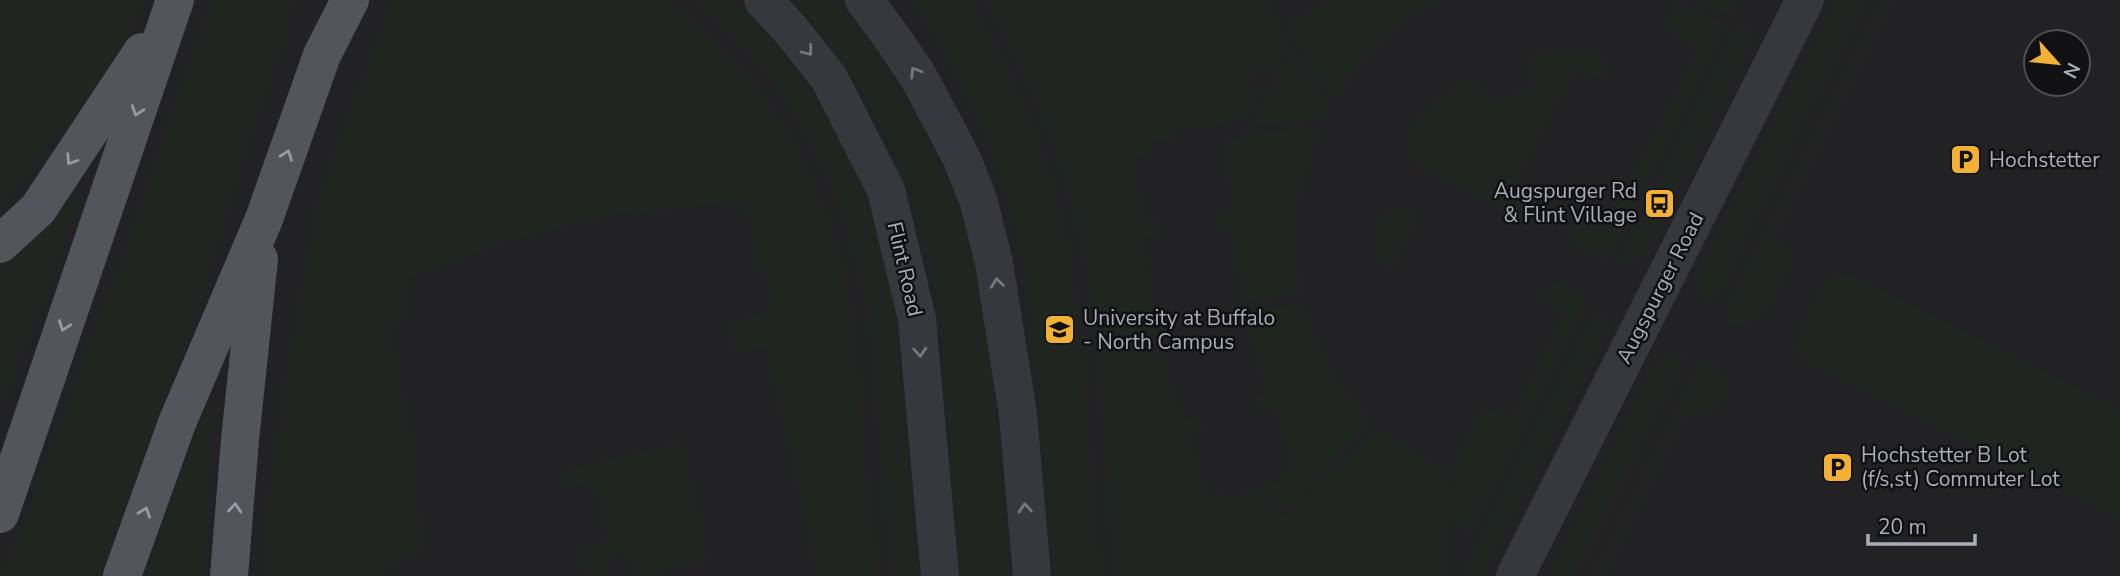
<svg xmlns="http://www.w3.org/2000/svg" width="2120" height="576" font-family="'Nunito Sans',sans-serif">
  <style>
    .built { fill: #222225; fill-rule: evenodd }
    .green { fill: #1e261f }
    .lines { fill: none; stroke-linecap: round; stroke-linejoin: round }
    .minor { stroke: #37383d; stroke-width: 38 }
    .major { stroke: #53555c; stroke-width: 38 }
    .oneway { stroke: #757881 }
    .oneway2 { stroke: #979ba6 }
    .labels { text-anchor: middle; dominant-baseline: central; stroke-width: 5; stroke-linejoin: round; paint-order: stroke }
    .poi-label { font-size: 21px; fill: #a8adb8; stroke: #111113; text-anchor: start }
    .street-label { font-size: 21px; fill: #a8adb8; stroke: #111113 }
  </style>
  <rect width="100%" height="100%" fill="#161618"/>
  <!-- built -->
  <path class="built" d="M0 0H2120V576H0ZM2036 42H2078V84H2036Z"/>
  <!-- green -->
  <g class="green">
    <path d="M0 0H142L111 67 82 117 64 125 0 206Z"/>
    <path d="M214 0H292L283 41 251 127 200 298 101 576H4L116 278 167 128Z"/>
    <path d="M394 0H667L711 37 759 90 779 119 816 193 837 248 847 288 853 326 865 467 877 576H819L767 347 742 352 734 346 730 323 767 312 775 298 773 286 758 268 752 216H745L743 201 639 213 636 211 599 217 518 239 515 238 405 279 410 294 403 297 409 315 390 325V332L411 441 421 552 399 555V562L384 564 385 576H263C270 458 292 343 315 227L316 210 335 154Z"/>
    <path d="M695 0H733C807 71 860 158 885 258 896 303 898 349 902 395 907 456 912 516 918 576H894C890 544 886 513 883 481 874 357 872 256 811 143 800 123 789 102 775 84 752 53 724 26 695 0Z"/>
    <path d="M794 0H836C913 88 975 216 991 333 994 355 993 379 995 402 1000 460 1004 518 1011 576H961C948 489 950 400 939 312 923 191 873 92 794 0Z"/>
    <path d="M912 0H966C1012 68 1049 157 1065 239 1077 303 1082 368 1088 433 1092 480 1092 530 1101 576H1054L1028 285C1010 182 973 86 912 0Z"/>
    <path d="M987 0H1263L1277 21 1279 33 1287 42 1271 73 1257 66 1247 84 1261 91 1244 120H1230L1218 126 1173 129V140L1151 142V155L1136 157 1137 195 1140 197 1142 221 1158 220 1159 235 1143 237 1146 261 1144 263 1162 359 1169 386 1183 421 1198 416 1203 430 1187 435 1194 461 1208 496 1223 492 1226 499 1256 489C1263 507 1269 518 1291 513L1373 433 1381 431C1405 450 1442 462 1451 493L1446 576H1117C1111 546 1110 516 1108 486 1102 412 1099 336 1086 263 1068 163 1034 89 987 0Z"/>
    <path d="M1330 0H1440C1395 21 1364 59 1335 97L1330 95 1288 24 1326 4Z"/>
    <path d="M1695 0H1738L1730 16Z"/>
    <path d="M1838 0H1864L1715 297 1707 306C1698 293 1698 281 1703 267Z"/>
    <path d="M1882 0H1892L1774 236C1782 241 1788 246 1789 257 1790 270 1766 315 1754 321 1746 326 1736 325 1727 323L1730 304Z"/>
    <path d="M1677 3 1726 24 1607 261 1577 246 1573 229 1580 222 1605 233 1699 48 1666 29Z"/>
    <path d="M1740 25 1748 29 1751 37 1747 50 1647 249 1635 262 1620 263Z"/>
    <path d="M1591 52C1601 57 1608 63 1604 75 1594 83 1583 72 1573 68L1513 187 1535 199 1536 207 1529 217 1522 218 1420 166C1381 137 1447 96 1467 79L1472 78 1479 81 1491 102 1535 86 1530 63 1534 55Z"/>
    <path d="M1292 53 1299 54 1326 103 1327 110 1325 116 1315 120 1254 126 1253 120Z"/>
    <path d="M1312 128 1318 131C1305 163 1295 196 1294 231 1293 251 1299 271 1298 291L1296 293 1242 302 1234 227 1219 229 1217 214 1233 212 1226 140 1241 138 1243 134Z"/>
    <path d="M70 196 80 202 0 404V270Z"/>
    <path d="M1395 208H1405L1414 211 1417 220 1394 265 1391 267 1381 266C1373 248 1374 217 1395 208Z"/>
    <path d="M1838 274 1852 275 2120 410V518L1806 361 1798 348 1800 333 1825 283Z"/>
    <path d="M1559 283 1587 298 1470 532 1465 533 1459 522 1457 484 1442 461 1454 467 1483 410 1489 409 1512 420 1565 313 1541 298V292L1552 284Z"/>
    <path d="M1297 303 1303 305 1309 327 1337 381 1370 423 1367 429 1295 502C1278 514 1268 503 1263 486L1282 480 1280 473 1294 467 1285 431 1282 429 1274 406 1259 410 1255 397 1269 392 1261 368 1263 365 1243 315Z"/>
    <path d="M1599 308 1605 326 1599 344 1483 576H1463Z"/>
    <path d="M1678 353H1682L1681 365 1575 576H1549L1652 370 1666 357Z"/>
    <path d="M1706 360C1742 378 1722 425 1685 413L1603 576H1593L1696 372Z"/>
    <path d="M204 410 215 411 203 532 201 576H145Z"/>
    <path d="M681 443 708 560 650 573V576H633L639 565 617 550 600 576C586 575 578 563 582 549L609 540 595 482 570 487 563 482 564 473 569 469Z"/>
  </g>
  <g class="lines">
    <!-- minor -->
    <g class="minor">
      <path d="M763 0 790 29 829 78 886 190 917 319 940 576"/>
      <path d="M864 0 893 39 918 76 961 157 978 199 994 263 1018 414 1032 576"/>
      <path d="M1515 576 1805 0"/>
    </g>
    <!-- major -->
    <g class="major">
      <path d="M0 244 38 209 142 52"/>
      <path d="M0 514 175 0"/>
      <path d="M122 576 177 423 264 219 322 55 350 0"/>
      <path d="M229 576 240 440 259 259"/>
    </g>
  </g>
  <!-- one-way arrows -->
  <defs><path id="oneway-chevron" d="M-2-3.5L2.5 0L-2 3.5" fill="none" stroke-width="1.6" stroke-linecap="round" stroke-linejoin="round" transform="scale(1.75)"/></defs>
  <g class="oneway">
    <use href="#oneway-chevron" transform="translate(808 51) rotate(52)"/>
    <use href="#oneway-chevron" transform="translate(915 72) rotate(-122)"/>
    <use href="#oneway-chevron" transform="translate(997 283) rotate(-98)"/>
    <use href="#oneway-chevron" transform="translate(920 352) rotate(86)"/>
    <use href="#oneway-chevron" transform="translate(1025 508) rotate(-94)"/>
  </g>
  <g class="oneway2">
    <use href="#oneway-chevron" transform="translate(137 111) rotate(109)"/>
    <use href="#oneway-chevron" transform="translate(287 155) rotate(-70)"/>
    <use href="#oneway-chevron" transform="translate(71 160) rotate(124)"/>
    <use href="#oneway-chevron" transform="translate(64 326) rotate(109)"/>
    <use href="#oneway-chevron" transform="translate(235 508) rotate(-85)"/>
    <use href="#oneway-chevron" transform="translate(145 512) rotate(-70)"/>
  </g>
  <!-- icons -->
  <defs>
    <symbol id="parking-square" viewBox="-11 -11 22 22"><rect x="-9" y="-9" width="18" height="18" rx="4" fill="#f2b134" stroke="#111113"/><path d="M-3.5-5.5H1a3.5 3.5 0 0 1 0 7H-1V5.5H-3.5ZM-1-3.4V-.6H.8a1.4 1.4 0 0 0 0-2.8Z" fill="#111"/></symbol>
    <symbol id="bus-square" viewBox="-11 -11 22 22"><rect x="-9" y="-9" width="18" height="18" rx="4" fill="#f2b134" stroke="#111113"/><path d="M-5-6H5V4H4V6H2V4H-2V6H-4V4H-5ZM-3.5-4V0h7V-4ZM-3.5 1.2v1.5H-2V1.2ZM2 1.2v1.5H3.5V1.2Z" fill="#111"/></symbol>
    <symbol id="university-square" viewBox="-11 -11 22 22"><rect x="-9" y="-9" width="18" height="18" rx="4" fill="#f2b134" stroke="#111113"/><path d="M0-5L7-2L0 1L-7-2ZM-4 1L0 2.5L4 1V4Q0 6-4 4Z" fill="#111"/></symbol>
  </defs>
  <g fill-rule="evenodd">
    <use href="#parking-square" x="1948" y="142" width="35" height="35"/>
    <use href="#bus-square" x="1642" y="186" width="35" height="35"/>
    <use href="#university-square" x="1042" y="312" width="35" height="35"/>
    <use href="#parking-square" x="1820" y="450" width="35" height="35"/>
  </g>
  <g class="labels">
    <!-- poi labels -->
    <g class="poi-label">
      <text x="1989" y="160">Hochstetter</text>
      <text x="1637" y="191" text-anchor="end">Augspurger Rd<tspan x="1637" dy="24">&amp; Flint Village</tspan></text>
      <text x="1083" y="318">University at Buffalo<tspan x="1083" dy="24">- North Campus</tspan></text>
      <text x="1861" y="455">Hochstetter B Lot<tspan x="1861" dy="24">(f/s,st) Commuter Lot</tspan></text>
    </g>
    <!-- street labels -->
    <g class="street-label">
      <text transform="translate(905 269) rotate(77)">Flint Road</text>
      <text transform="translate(1660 288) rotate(-63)">Augspurger Road</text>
    </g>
  </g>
  <!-- north arrow -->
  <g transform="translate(2057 63) rotate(117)"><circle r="33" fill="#111113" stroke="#4d4f55" stroke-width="2"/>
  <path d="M0-5L12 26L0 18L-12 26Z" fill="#f2b134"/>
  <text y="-10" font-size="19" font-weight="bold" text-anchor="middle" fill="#a8adb8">N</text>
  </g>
  <!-- scale -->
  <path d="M1868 534v10h107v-10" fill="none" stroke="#a8adb8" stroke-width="3.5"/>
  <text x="1878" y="534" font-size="21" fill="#a8adb8" stroke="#111113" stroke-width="5" paint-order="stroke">20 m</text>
</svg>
